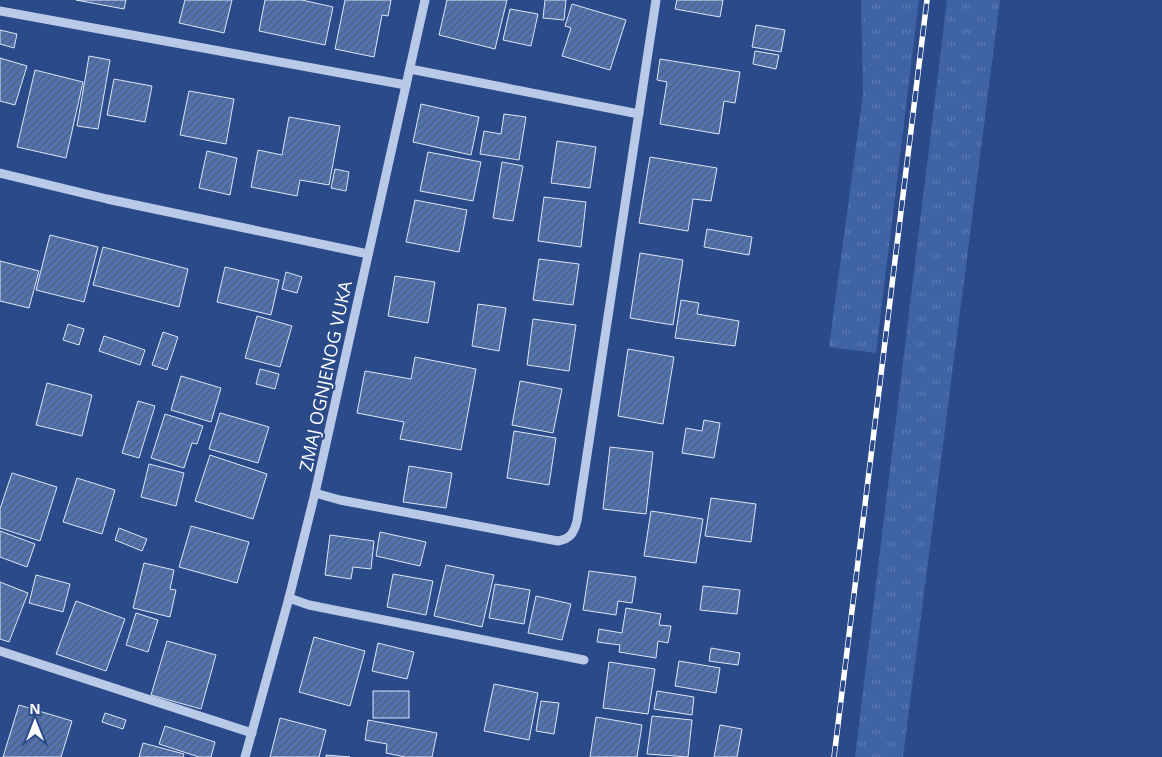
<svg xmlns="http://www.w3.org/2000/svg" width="1162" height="757" font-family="'Open Sans',sans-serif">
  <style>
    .grass { fill: url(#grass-tufts) }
    .building { fill: url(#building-hatch); stroke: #dce6f7 }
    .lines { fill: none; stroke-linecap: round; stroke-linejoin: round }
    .minor { stroke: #b9c9e8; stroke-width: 9 }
    .rail-casing { stroke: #fff; stroke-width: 5.5 }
    .rail { stroke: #2b4a89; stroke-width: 4; stroke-dasharray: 11; stroke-linecap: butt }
    .labels { text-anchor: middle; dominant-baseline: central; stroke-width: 4.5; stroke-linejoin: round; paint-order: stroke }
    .street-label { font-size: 18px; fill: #fff; stroke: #2b4a89 }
  </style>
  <defs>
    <pattern id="grass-tufts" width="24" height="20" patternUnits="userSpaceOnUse" patternTransform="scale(1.25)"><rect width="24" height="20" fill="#4063a5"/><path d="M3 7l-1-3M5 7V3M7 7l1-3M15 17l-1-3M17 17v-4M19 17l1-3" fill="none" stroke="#5d7ab2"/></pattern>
    <pattern id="building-hatch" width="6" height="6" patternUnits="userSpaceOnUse" patternTransform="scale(1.25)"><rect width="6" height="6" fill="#5373b0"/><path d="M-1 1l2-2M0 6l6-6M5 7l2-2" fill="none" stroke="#4f5e79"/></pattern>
  </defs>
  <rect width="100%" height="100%" fill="#2b4a89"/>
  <!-- grass -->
  <g class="grass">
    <path d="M861 0H919L876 353 829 347 863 94Z"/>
    <path d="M947 0H1000L903 757H855Z"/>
  </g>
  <!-- building -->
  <g class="building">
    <path d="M76 0H126L124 9Z"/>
    <path d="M185 0H232L224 33 179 23Z"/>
    <path d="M265 0H302L333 7 325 45 259 31Z"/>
    <path d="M345 0H391L388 16 382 15 374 57 335 49Z"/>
    <path d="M447 0H507L495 49 439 35Z"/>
    <path d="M545 0H566L564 20 543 18Z"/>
    <path d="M677 0H723L720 17 675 9Z"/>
    <path d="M572 4 626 20 610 70 562 56 571 28 565 26Z"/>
    <path d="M510 9 538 14 531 46 503 40Z"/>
    <path d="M756 25 785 30 781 52 752 47Z"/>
    <path d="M0 30 17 34 14 48 0 44Z"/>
    <path d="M755 51 779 55 776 69 753 64Z"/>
    <path d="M89 56 110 60 98 129 77 126Z"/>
    <path d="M0 58 27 66 15 105 0 101Z"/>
    <path d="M660 59 740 72 735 103 724 101 719 134 660 124 667 82 657 80Z"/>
    <path d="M35 70 83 82 66 158 17 147Z"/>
    <path d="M114 79 152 86 145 122 107 115Z"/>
    <path d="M189 91 234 99 226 144 180 135Z"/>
    <path d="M421 104 479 117 471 155 413 142Z"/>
    <path d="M504 114 526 117 519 160 480 154 484 131 501 134Z"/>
    <path d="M289 117 340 126 329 185 300 180 297 196 251 187 258 150 282 155Z"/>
    <path d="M557 141 596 147 590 188 551 183Z"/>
    <path d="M207 151 237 158 230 195 199 188Z"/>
    <path d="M428 152 481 162 473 201 420 191Z"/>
    <path d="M650 157 717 168 711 201 693 199 688 231 639 223Z"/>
    <path d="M502 162 523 166 513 221 493 218Z"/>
    <path d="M335 169 349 172 346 191 331 188Z"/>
    <path d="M544 197 586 202 581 247 538 241Z"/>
    <path d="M415 200 467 210 459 252 406 242Z"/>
    <path d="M707 229 752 237 749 255 704 247Z"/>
    <path d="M50 235 98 247 84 302 36 290Z"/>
    <path d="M103 247 188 269 179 307 93 285Z"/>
    <path d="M640 253 683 260 673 325 630 318Z"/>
    <path d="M539 259 579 264 573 305 533 300Z"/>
    <path d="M0 261 39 271 29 308 0 301Z"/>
    <path d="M225 267 279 280 271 315 217 302Z"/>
    <path d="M286 272 302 277 297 293 282 289Z"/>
    <path d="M395 276 435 282 428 323 388 316Z"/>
    <path d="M681 300 699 303 697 314 739 321 735 346 675 338Z"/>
    <path d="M478 304 506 308 499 351 472 346Z"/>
    <path d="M257 316 292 326 280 367 245 358Z"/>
    <path d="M533 319 576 325 569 371 527 365Z"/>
    <path d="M68 324 84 329 79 345 63 340Z"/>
    <path d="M163 332 178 337 167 370 152 365Z"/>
    <path d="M104 336 145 350 140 365 99 351Z"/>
    <path d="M628 349 674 357 663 424 618 416Z"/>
    <path d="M415 357 476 369 461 450 400 439 404 422 357 413 365 371 411 379Z"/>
    <path d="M260 369 279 374 275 389 256 384Z"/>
    <path d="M181 376 221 388 211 422 171 410Z"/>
    <path d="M520 381 562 389 553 433 512 425Z"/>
    <path d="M47 383 92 395 82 436 36 425Z"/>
    <path d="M138 401 155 406 139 458 122 453Z"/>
    <path d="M220 413 269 427 258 463 209 449Z"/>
    <path d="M165 414 203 426 197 444 192 443 184 468 151 458Z"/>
    <path d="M704 420 720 423 714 458 682 453 686 428 702 431Z"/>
    <path d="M514 431 556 438 549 485 507 478Z"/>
    <path d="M610 447 653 452 646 514 603 509Z"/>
    <path d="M210 455 267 474 253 519 195 501Z"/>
    <path d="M149 464 184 473 176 506 141 497Z"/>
    <path d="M409 466 452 473 446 508 403 502Z"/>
    <path d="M12 473 57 487 40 541 0 528V509Z"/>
    <path d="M77 478 115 490 102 534 63 522Z"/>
    <path d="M711 498 756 504 751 542 705 536Z"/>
    <path d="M651 511 703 519 696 563 644 556Z"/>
    <path d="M191 526 249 542 237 583 179 567Z"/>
    <path d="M119 528 147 539 142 551 115 540Z"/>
    <path d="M0 531 35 544 27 567 0 557Z"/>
    <path d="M380 532 426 542 420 566 376 556Z"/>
    <path d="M330 535 374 541 371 569 353 567 351 579 325 575Z"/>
    <path d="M144 563 174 570 170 589 176 590 170 617 133 608Z"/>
    <path d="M446 565 494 575 482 627 434 616Z"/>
    <path d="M589 571 636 577 632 603 618 601 616 615 583 610Z"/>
    <path d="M393 574 433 581 426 615 387 607Z"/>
    <path d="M36 575 70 584 63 612 29 603Z"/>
    <path d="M0 582 28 593 9 642 0 639Z"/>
    <path d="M495 584 530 590 524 624 489 618Z"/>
    <path d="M703 586 740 590 737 614 700 610Z"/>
    <path d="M536 596 571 604 562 640 528 633Z"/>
    <path d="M76 601 125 619 106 671 56 654Z"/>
    <path d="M626 608 661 614 659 625 671 626 668 643 658 641 656 658 619 652 620 645 597 642 599 629 622 633Z"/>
    <path d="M136 613 158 620 148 652 126 645Z"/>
    <path d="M314 637 365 651 350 706 299 692Z"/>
    <path d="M167 641 216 655 201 709 151 695Z"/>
    <path d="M378 643 414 652 407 679 372 671Z"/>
    <path d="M711 648 740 653 738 665 709 661Z"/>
    <path d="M679 661 720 668 716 693 675 686Z"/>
    <path d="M609 662 655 669 648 714 603 708Z"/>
    <path d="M494 684 538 693 529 740 484 731Z"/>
    <rect x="373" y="691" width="36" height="27"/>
    <path d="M657 691 694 697 692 715 654 709Z"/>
    <path d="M541 701 559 703 554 734 536 731Z"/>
    <path d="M19 705 72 721 61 757H3Z"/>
    <path d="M105 713 126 720 123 729 102 722Z"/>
    <path d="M652 716 692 720 688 757 647 754Z"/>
    <path d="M596 717 642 725 637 757H590Z"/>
    <path d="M280 718 326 730 319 757H270Z"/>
    <path d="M368 720 437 733 432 757H405L386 753 387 744 365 740Z"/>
    <path d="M720 725 742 729 737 757H714Z"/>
    <path d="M165 726 215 742 211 757H199L159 744Z"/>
    <path d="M143 743 184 754 183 757H139Z"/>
    <path d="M326 755 350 757H326Z"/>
  </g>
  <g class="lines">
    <!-- minor -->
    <g class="minor">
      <path d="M0 11 406 85"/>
      <path d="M410 69 639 114"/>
      <path d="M0 173 107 199 368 254"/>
      <path d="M315 493 340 500 558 541C570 539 574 533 577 521L656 0"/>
      <path d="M289 598 309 605 584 660"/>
      <path d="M0 651 252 733"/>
      <path d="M245 757 289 598 315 493 425 0"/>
    </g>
    <defs>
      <path id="rail" d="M834 757 927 0"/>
    </defs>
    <!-- rail casing -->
    <use href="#rail" class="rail-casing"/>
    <!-- rail -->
    <use href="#rail" class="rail"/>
  </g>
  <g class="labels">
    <!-- street labels -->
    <g class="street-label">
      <text transform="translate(325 376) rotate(-78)">ZMAJ OGNJENOG VUKA</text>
    </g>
  </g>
  <!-- north arrow -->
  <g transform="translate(35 722)" stroke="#2b4a89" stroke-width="4" paint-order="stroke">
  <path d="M0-4L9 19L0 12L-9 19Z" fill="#ffffff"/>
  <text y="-8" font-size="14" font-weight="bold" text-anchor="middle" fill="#ffffff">N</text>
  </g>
</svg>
